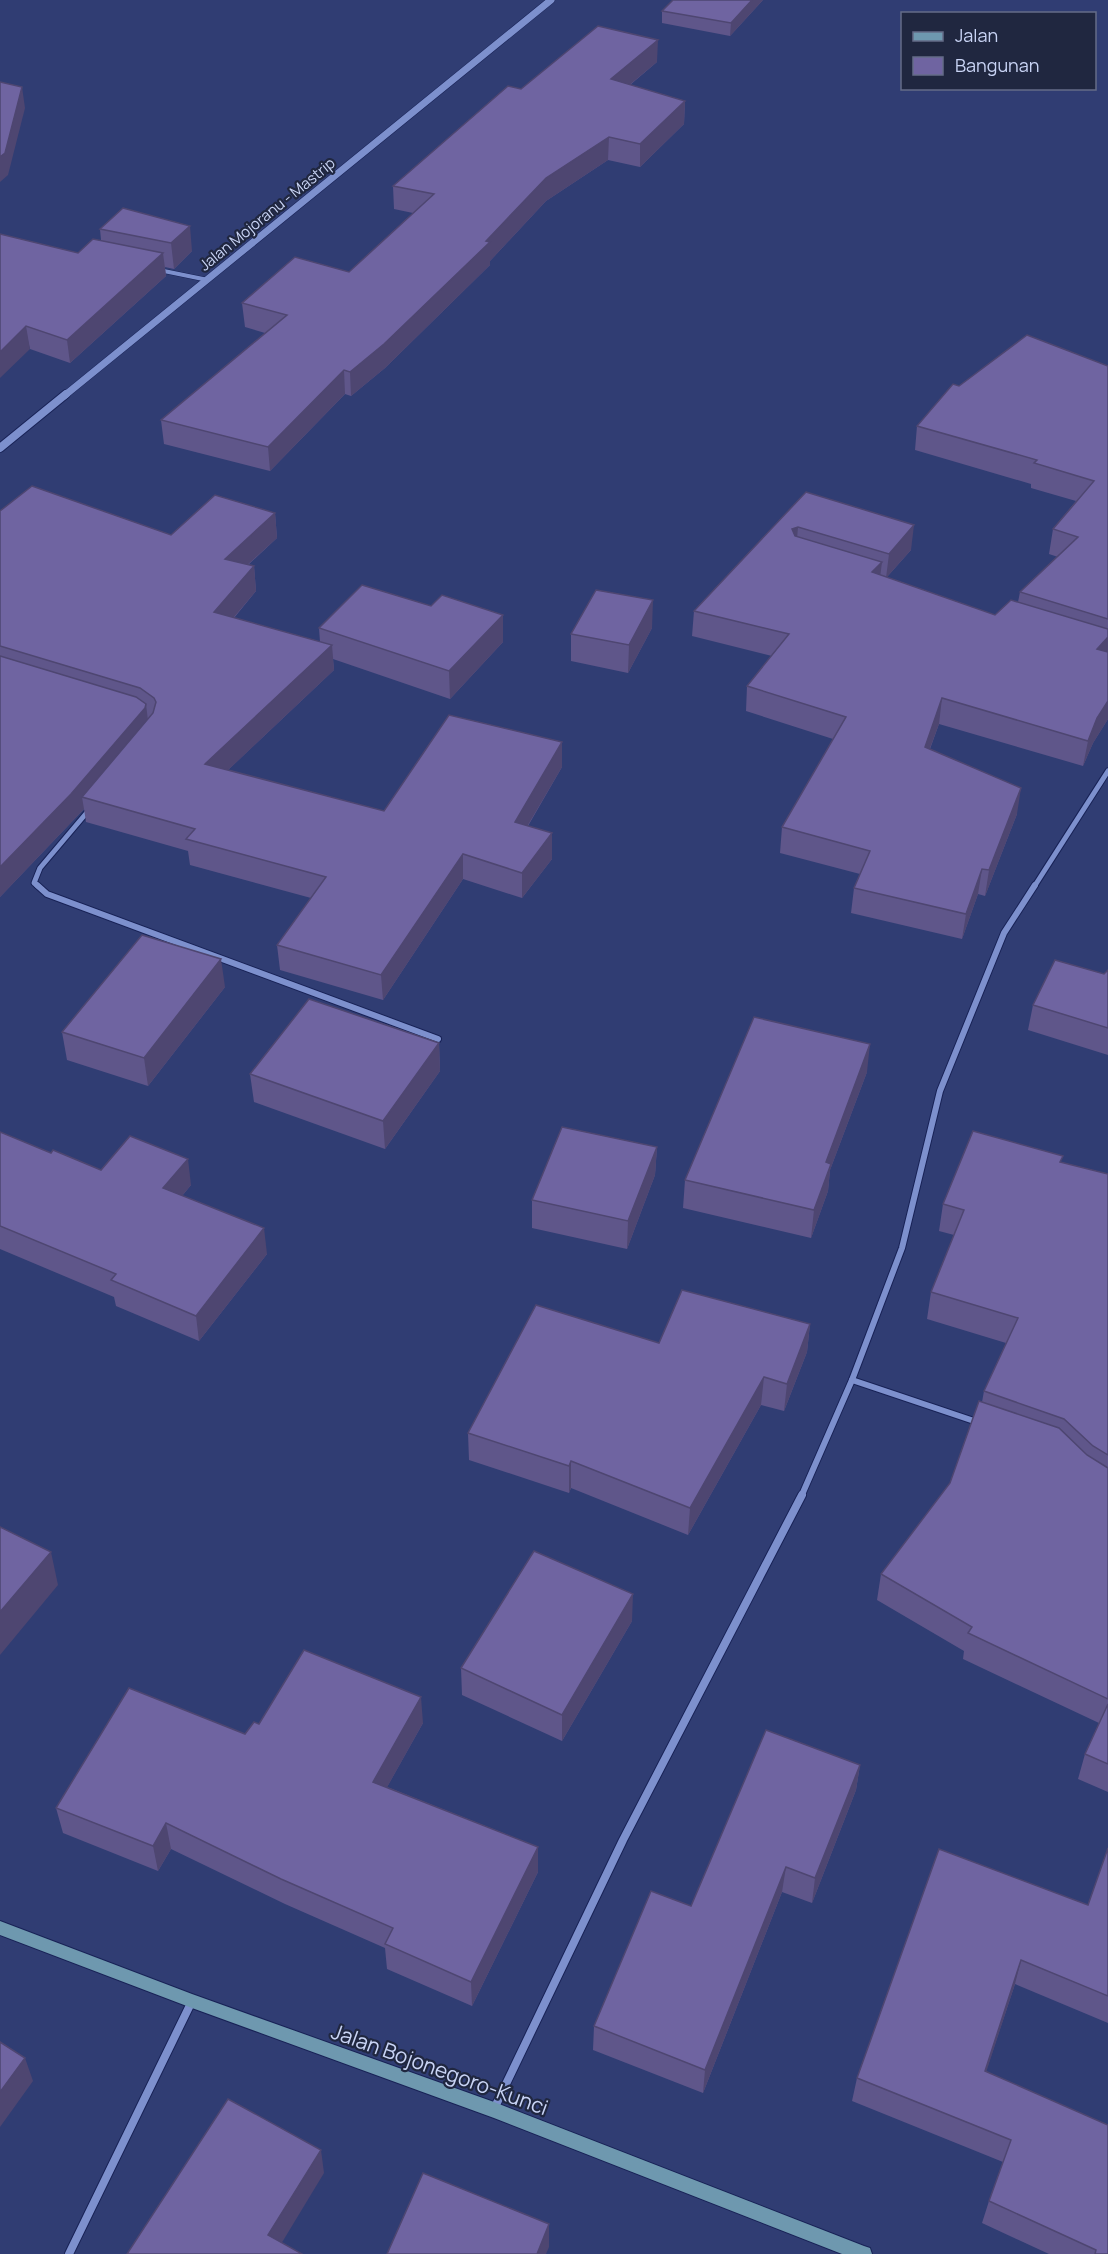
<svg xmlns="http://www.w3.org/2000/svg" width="1108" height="2254" font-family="Manrope,sans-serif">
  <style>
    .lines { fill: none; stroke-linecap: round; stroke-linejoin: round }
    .minor-far3-casing { stroke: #182256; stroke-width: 5 }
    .minor-far2-casing { stroke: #182256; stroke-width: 7 }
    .minor-far1-casing { stroke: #182256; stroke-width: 8 }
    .minor-casing { stroke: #182256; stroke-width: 10 }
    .tertiary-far1-casing { stroke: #182256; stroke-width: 8 }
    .tertiary-casing { stroke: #182256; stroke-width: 10 }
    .secondary-casing { stroke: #182256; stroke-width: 2 }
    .minor-far3 { stroke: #7d90cd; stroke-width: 4 }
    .minor-far2 { stroke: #7d90cd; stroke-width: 5 }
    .minor-far1 { stroke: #7d90cd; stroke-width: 6 }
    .minor { stroke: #7d90cd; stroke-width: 8 }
    .tertiary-far1 { stroke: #7d90cd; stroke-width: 7 }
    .tertiary { stroke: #7d90cd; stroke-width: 8 }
    .secondary { fill: #6e98af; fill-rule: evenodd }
    .wall { fill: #5f568a }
    .shaded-wall { fill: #4e4671 }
    .building { fill: #6f64a1; stroke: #4e4671; stroke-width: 1.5 }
    .labels { text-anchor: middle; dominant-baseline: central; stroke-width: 4.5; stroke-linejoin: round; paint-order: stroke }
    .far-street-label { font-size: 15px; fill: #c9d4f5; stroke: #202740 }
    .near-street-label { font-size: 21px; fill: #c9d4f5; stroke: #202740 }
  </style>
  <rect width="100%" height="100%" fill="#303d73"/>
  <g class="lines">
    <defs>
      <path id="minor-far3" d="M159 270 208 280"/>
      <g id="minor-far2">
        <path d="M39 887 34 883 40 868 89 810"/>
        <path d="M1034 887 1108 771"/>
      </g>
      <g id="minor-far1">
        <path d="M37 885 47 894 438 1039"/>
        <path d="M852 1380 980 1423"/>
        <path d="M801 1497 852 1380 902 1248 940 1091 1004 933 1035 885"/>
      </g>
      <g id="minor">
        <path d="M494 2109 623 1840 802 1495"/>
        <path d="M69 2254 192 2001"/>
      </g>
      <path id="tertiary-far1" d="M64 396 551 0"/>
      <path id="tertiary" d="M0 448 66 394"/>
      <path id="secondary" d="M0 1921 192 1994 494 2102 864 2246 870 2248 872 2254H842L494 2118 192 2008 0 1935Z"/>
    </defs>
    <!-- minor-far3 casing -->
    <use href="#minor-far3" class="minor-far3-casing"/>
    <!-- minor-far2 casing -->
    <use href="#minor-far2" class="minor-far2-casing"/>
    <!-- minor-far1 casing -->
    <use href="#minor-far1" class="minor-far1-casing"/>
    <!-- minor casing -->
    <use href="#minor" class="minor-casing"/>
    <!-- tertiary-far1 casing -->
    <use href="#tertiary-far1" class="tertiary-far1-casing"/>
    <!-- tertiary casing -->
    <use href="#tertiary" class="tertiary-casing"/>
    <!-- secondary casing -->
    <use href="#secondary" class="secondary-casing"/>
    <!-- minor-far3 -->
    <use href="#minor-far3" class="minor-far3"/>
    <!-- minor-far2 -->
    <use href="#minor-far2" class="minor-far2"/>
    <!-- minor-far1 -->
    <use href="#minor-far1" class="minor-far1"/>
    <!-- minor -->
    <use href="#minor" class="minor"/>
    <!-- tertiary-far1 -->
    <use href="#tertiary-far1" class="tertiary-far1"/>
    <!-- tertiary -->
    <use href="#tertiary" class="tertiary"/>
    <!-- secondary -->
    <use href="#secondary" class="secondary"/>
  </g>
  <!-- wall -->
  <g class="wall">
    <path d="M763 0 730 36 662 23V11Z"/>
    <path d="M657 62 630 85 685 101 684 124 640 167 608 160 546 201 490 261V265L385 368 351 396 345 394 270 471 164 444 161 420 265 333 245 327 242 303 349 272 413 213 394 209 393 186 521 89Z"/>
    <path d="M123 208 192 251 174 269 165 267 166 276 70 363 30 349 0 234 78 253 101 240 100 229Z"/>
    <path d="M1108 366V719L1093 743 1083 766 939 724 930 749 1017 814 985 896 978 894 962 939 851 913 854 888 860 874 780 853 782 827 833 739 746 711 747 686 772 656 692 636 694 611 806 492 911 550 887 577 995 615 1018 602 1020 592 1058 557 1049 554 1053 529 1076 501 1031 488V484L915 450 917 426 959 386Z"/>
    <path d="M0 511 171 535 275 513 277 538 248 565 254 566 256 591 234 618 320 642 319 628 431 606 503 615V642L450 699 333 659 334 670 228 770 384 811 562 742V767L528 826 552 833V859L522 898 463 879 383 1000 280 970 277 945 311 898 190 865 188 851 86 822 84 809 0 897Z"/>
    <path d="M652 628 628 673 571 661V634Z"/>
    <path d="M1108 970V1055L1028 1030 1033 1005 1104 974Z"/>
    <path d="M225 987 148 1086 67 1060 62 1032Z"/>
    <path d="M439 1043 440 1071 385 1149 254 1102 250 1074Z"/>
    <path d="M867 1072 830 1170 828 1191 811 1238 683 1208 685 1180Z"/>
    <path d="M0 1132 51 1153 101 1170 191 1185 182 1196 267 1254 199 1341 116 1306 114 1297 0 1249Z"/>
    <path d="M657 1147 655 1175 627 1249 532 1228V1200Z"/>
    <path d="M1061 1162 1108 1174V1792L1078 1779 1085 1754 1099 1723 963 1659 964 1651 877 1600 881 1574 950 1483 982 1402 984 1391 1006 1343 927 1319 931 1292 954 1235 939 1231 943 1204Z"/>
    <path d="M810 1324 807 1352 784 1411 761 1405 688 1535 571 1488 569 1493 469 1460 468 1433 659 1343Z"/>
    <path d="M632 1621 562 1741 462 1695 461 1668Z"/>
    <path d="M423 1723 387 1787 538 1847V1872L472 2006 387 1969 385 1948 285 1904 171 1849 158 1871 63 1833 56 1808 245 1734 259 1724Z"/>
    <path d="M860 1765 856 1790 812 1903 782 1892 703 2093 593 2050 594 2026 691 1906Z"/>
    <path d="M1108 1848V2023L1015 1984 986 2071 1108 2254H1049L982 2223 989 2201 1003 2162 852 2101 857 2078 1088 1905Z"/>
  </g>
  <!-- shaded-wall -->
  <g class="shaded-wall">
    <path d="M752 0H763L730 36 731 23Z"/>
    <path d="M658 40 657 62 610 101 611 79Z"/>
    <path d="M22 87 25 108 8 175 0 182V157Z"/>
    <path d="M685 101 684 124 640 167V144Z"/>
    <path d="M609 137 608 160 546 201 490 261V265L385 368 351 396 350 372 486 241 546 178Z"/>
    <path d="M190 226 192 251 174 269 171 243Z"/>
    <path d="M163 253 166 276 70 363 67 340Z"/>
    <path d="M26 326 30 349 0 378V352Z"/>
    <path d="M344 370 345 394 270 471 268 447Z"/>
    <path d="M275 513 277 538 227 583 225 559Z"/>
    <path d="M914 525 911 550 886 578 889 554Z"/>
    <path d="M798 527 796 551 792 529Z"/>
    <path d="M882 562 879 586 872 572Z"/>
    <path d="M254 566 256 591 217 637 214 612Z"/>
    <path d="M653 600 652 628 628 673 629 645Z"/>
    <path d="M503 615V642L450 699 449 671Z"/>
    <path d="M1108 637V658L1097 649Z"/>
    <path d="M332 645 334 670 208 789 205 764Z"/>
    <path d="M942 698 939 724 921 772 925 747Z"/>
    <path d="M1108 701V719L1093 743 1083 766 1088 741 1097 718Z"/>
    <path d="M146 704 149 729 82 797 84 809 0 897V867Z"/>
    <path d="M562 742V767L515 847V822Z"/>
    <path d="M1021 788 1017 814 985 896 989 870Z"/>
    <path d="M552 833V859L522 898V873Z"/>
    <path d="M463 854V879L383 1000 381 975Z"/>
    <path d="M982 869 978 894 962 939 966 914Z"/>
    <path d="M221 959 225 987 148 1086 144 1058Z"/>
    <path d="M439 1043 440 1071 385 1149 383 1121Z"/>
    <path d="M870 1044 867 1072 830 1170 828 1191 811 1238 814 1210 826 1162Z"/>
    <path d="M657 1147 655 1175 627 1249 628 1221Z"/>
    <path d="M188 1159 191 1185 167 1214 163 1188Z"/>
    <path d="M264 1228 267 1254 199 1341 196 1316Z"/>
    <path d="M810 1324 807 1352 784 1411 787 1384Z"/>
    <path d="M764 1377 761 1405 688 1535 690 1508Z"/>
    <path d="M571 1461V1488L569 1493V1466Z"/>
    <path d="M51 1552 58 1585 0 1655V1612Z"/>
    <path d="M633 1594 632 1621 562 1741V1715Z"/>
    <path d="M421 1697 423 1723 376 1807 373 1782Z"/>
    <path d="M860 1765 856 1790 812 1903 815 1878Z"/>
    <path d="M166 1823 171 1849 158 1871 153 1846Z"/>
    <path d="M538 1847V1872L472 2006 471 1982Z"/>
    <path d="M786 1867 782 1892 703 2093 705 2070Z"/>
    <path d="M1021 1960 1015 1984 979 2094 985 2071Z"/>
    <path d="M25 2058 33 2081 0 2127V2092Z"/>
    <path d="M321 2150 324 2173 275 2254 268 2235Z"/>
    <path d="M549 2224V2247L546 2254H537Z"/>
  </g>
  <!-- building -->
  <g class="building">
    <path d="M673 0H752L731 23 662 11Z"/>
    <path d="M598 26 658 40 611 79 685 101 640 144 609 137 546 178 486 241 490 242 384 344 350 372 344 370 268 447 161 420 287 315 242 303 295 257 349 272 434 194 393 186 508 86 521 89Z"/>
    <path d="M0 82 22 87 5 153 0 157Z"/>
    <path d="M123 208 190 226 171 243 100 229Z"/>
    <path d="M0 234 78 253 93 239 163 253 67 340 26 326 0 352Z"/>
    <path d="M1027 335 1108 366V619L1020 592 1078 537 1053 529 1094 481 1034 463 1037 460 917 426 953 384 959 386Z"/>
    <path d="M32 486 171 535 215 495 275 513 225 559 254 566 214 612 332 645 205 764 384 811 449 715 562 742 515 822 552 833 522 873 463 854 381 975 277 945 326 877 186 839 195 829 82 797 153 713 156 702 154 698 140 688 0 646V511Z"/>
    <path d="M806 492 914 525 889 554 798 527 792 529 795 536 882 562 872 572 995 615 1011 600 1108 629V637L1097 649 1108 652V701L1097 718 1088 741 942 698 925 747 1021 788 989 870 982 869 966 914 854 888 870 851 782 827 846 717 747 686 789 634 694 611Z"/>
    <path d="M362 585 431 606 442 595 503 615 449 671 319 628Z"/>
    <path d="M596 590 653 600 629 645 571 634Z"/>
    <path d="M0 656 136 697 146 704 145 708 71 794 0 867Z"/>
    <path d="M142 935 221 959 144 1058 62 1032Z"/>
    <path d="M1055 960 1104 974 1108 970V1028L1033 1005Z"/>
    <path d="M309 999 439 1043 383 1121 250 1074Z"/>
    <path d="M754 1017 870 1044 826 1162 831 1164 814 1210 685 1180Z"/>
    <path d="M562 1127 657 1147 628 1221 532 1200Z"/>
    <path d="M973 1131 1063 1156 1060 1162 1108 1174V1455L1093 1446 1064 1419 984 1391 1018 1318 931 1292 964 1210 943 1204Z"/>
    <path d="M0 1132 51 1153 53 1150 101 1170 130 1136 188 1159 163 1188 264 1228 196 1316 111 1280 116 1274 0 1226Z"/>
    <path d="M682 1290 810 1324 787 1384 764 1377 690 1508 571 1461 569 1466 468 1433 536 1305 659 1343Z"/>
    <path d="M979 1401 1059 1428 1087 1455 1108 1468V1699L968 1633 972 1627 881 1574 950 1483Z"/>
    <path d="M0 1527 51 1552 0 1612Z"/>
    <path d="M534 1551 633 1594 562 1715 461 1668Z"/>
    <path d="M304 1650 421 1697 373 1782 538 1847 471 1982 385 1944 393 1928 281 1879 166 1823 153 1846 56 1808 129 1688 245 1734 254 1722 259 1724Z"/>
    <path d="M1108 1704V1764L1085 1754Z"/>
    <path d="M766 1730 860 1765 815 1878 786 1867 705 2070 594 2026 651 1891 691 1906Z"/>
    <path d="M1108 1848V1996L1021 1960 985 2071 1108 2125V2254H1095L1096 2250 989 2201 1011 2140 857 2078 939 1849 1088 1905Z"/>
    <path d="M0 2042 25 2058 0 2092Z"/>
    <path d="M228 2099 321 2150 268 2235 302 2254H127Z"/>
    <path d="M423 2173 549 2224 537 2254H387Z"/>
  </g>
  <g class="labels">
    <!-- far-street labels -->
    <g class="far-street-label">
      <text transform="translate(267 214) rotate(-39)">Jalan Mojoranu - Mastrip</text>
    </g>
    <!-- near-street labels -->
    <g class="near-street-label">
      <text transform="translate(440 2069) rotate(20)">Jalan Bojonegoro-Kunci</text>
    </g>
  </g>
  <!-- legend -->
  <rect x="901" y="12" width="195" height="78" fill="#202740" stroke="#646c88" stroke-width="1.5"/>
  <rect x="913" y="32" width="30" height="9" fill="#6e98af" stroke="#646c88" stroke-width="1.5"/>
  <text x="955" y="42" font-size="18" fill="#c9d4f5">Jalan</text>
  <rect x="913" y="57" width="30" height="18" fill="#6f64a1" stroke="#646c88" stroke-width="1.5"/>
  <text x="955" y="72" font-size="18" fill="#c9d4f5">Bangunan</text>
</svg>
